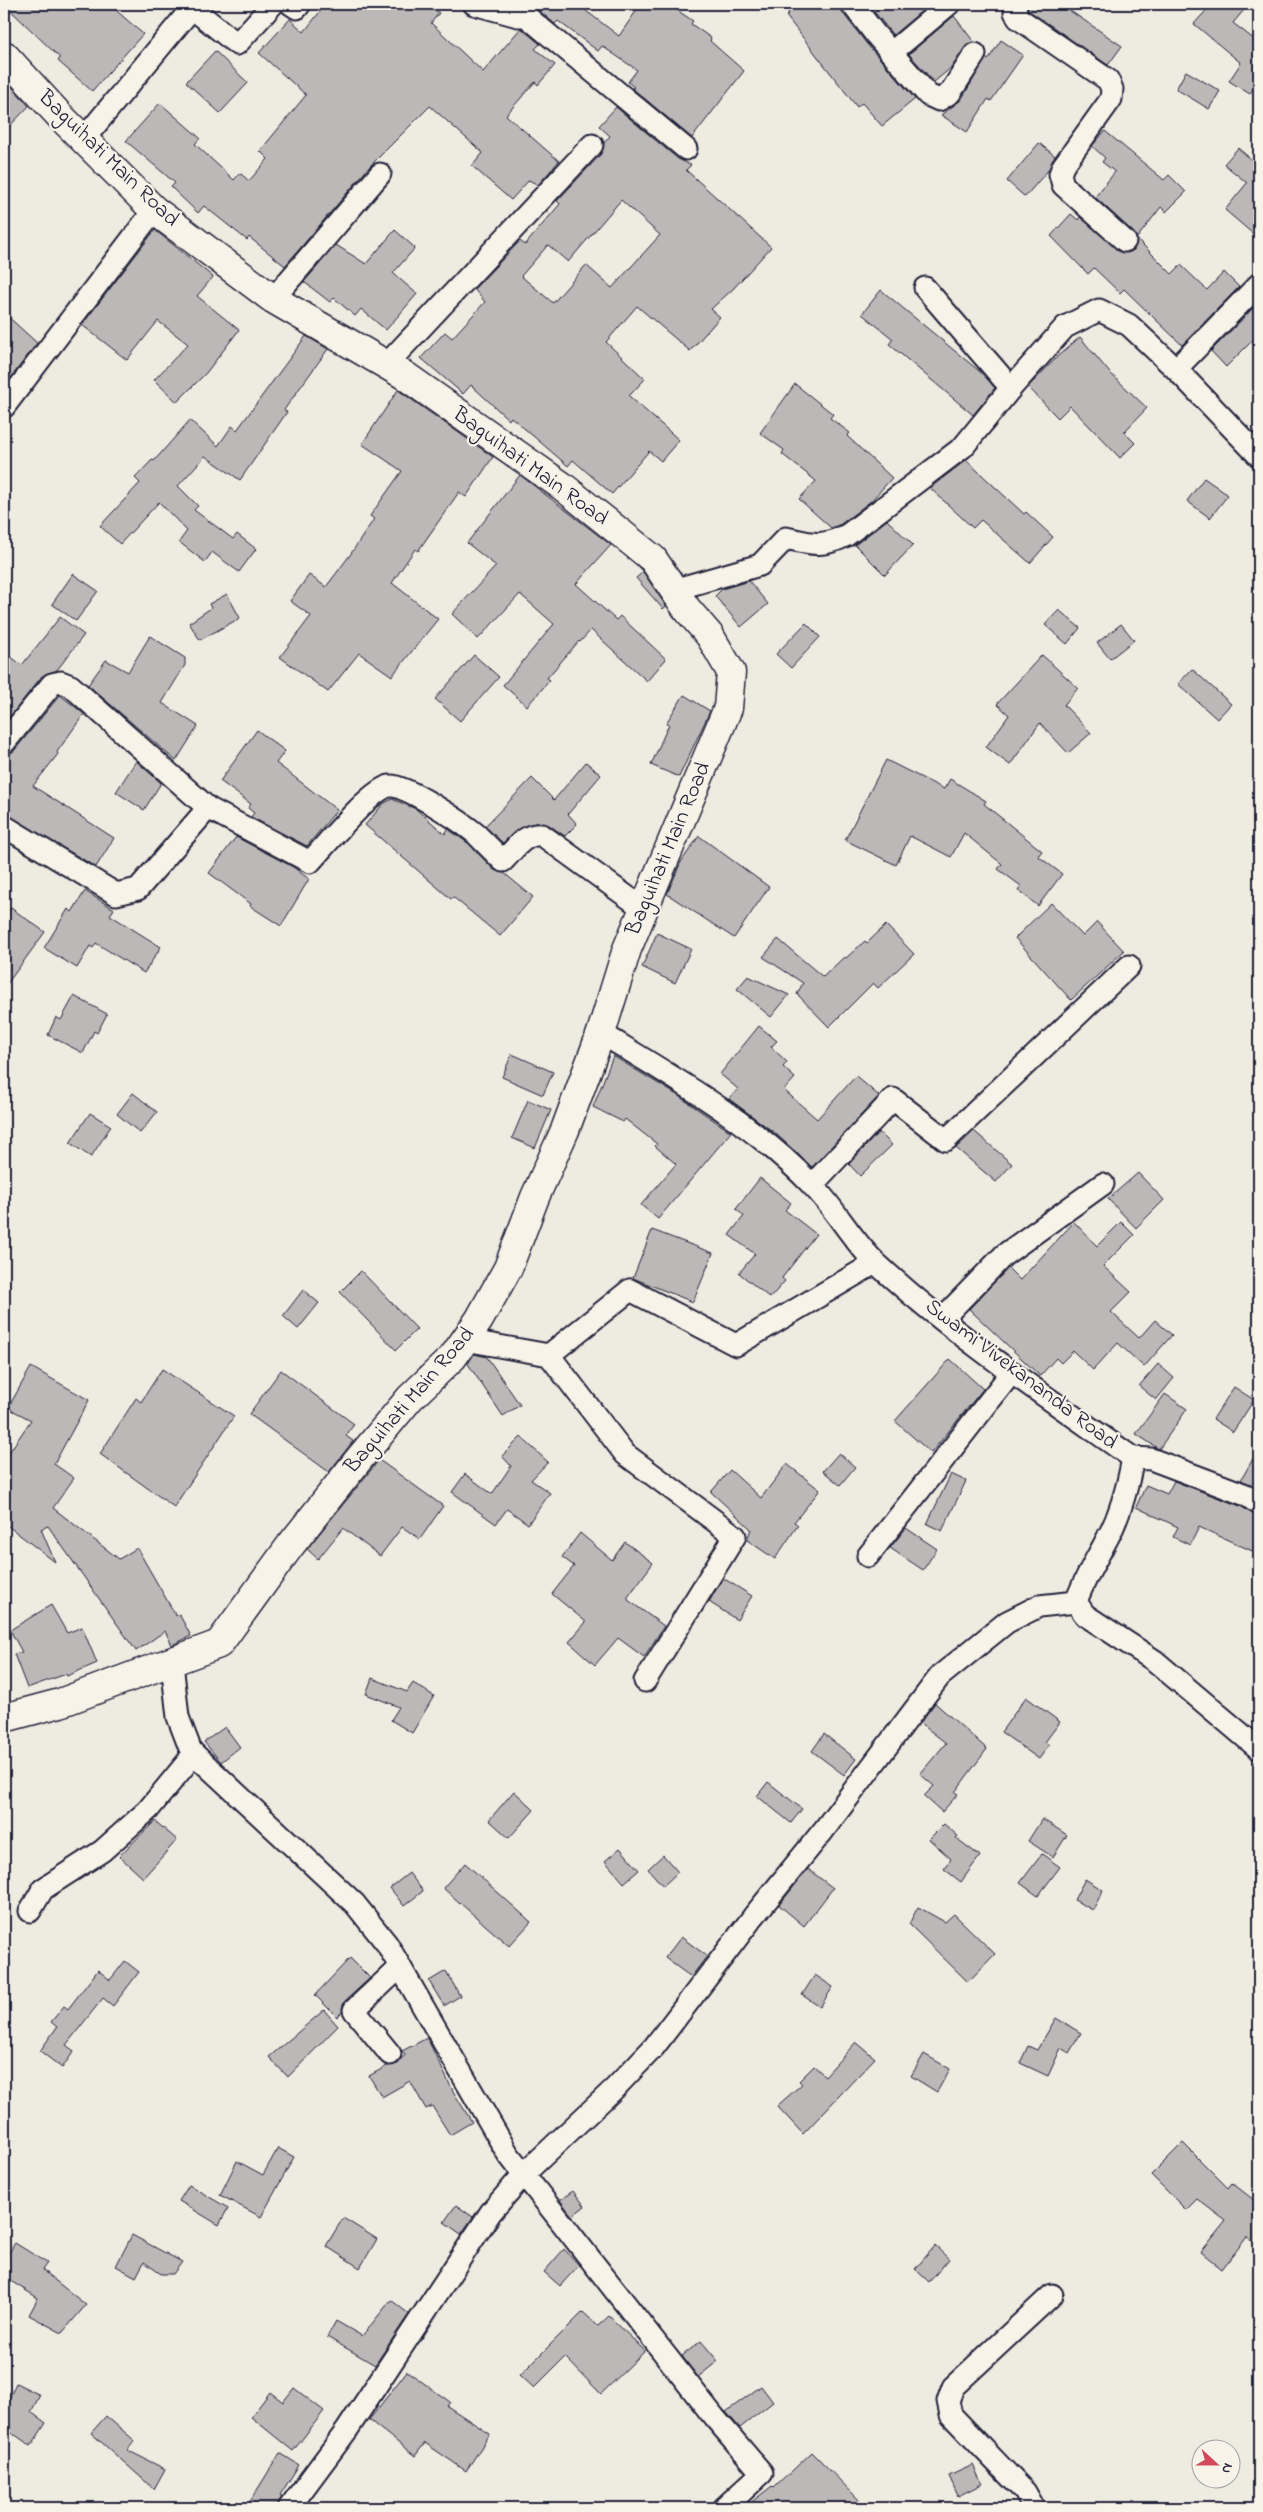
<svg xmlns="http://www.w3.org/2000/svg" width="1263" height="2512" font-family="'Indie Flower',sans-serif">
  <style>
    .building { fill: #bbb8b7; stroke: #22223b; fill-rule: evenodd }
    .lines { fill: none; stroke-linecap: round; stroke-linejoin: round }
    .street-casing { stroke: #22223b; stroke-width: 25 }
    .secondary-casing { stroke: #22223b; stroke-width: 31 }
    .street { stroke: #f7f3e8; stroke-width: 21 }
    .secondary { stroke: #f7f3e8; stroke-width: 28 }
    .labels { text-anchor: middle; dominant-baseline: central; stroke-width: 4.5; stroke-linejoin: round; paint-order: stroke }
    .street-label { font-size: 22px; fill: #22223b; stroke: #f7f3e8 }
  </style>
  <rect width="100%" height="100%" fill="#eeebe1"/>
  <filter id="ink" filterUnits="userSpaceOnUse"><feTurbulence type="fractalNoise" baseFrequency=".02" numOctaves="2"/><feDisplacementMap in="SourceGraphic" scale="10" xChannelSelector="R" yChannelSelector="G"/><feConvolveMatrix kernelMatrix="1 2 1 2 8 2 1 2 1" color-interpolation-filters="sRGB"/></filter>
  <g filter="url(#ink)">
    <!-- building -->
    <g class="building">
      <path d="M4 4H109L143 34 92 91 58 61 60 58Z"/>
      <path d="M326 4H425L439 13 431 23 483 72 521 28 540 44 535 49 555 65 538 85 535 82 506 115 559 161 538 185 529 180 511 200 472 166 483 153 430 106 370 166 285 266 249 237 247 240 204 206 198 213 171 187 175 183 126 141 160 103 200 138 195 144 234 180 240 173 249 181 268 159 260 151 306 95 259 53 290 19 304 32Z"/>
      <path d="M535 4H577L619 36 641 4H668L693 21 691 24 711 38 710 41 744 71 692 138 632 88 634 87 628 82 637 70 602 46 598 51 558 21 555 24 537 9 539 7Z"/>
      <path d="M782 4H840L842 12 866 43 915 99 882 126 862 103 857 107 786 16 789 13Z"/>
      <path d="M868 4H930L893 35Z"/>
      <path d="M1028 4H1060L1122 46 1108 65 1028 10Z"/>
      <path d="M1212 4H1249L1233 23 1255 40 1259 33V78L1250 94 1229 81 1241 63 1194 24Z"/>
      <path d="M954 16 974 42 965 47 952 67 934 82 909 54Z"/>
      <path d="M1001 40 1023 55 991 101 988 99 967 132 941 115 961 100 986 58 988 60Z"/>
      <path d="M215 51 248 83 220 113 186 82Z"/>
      <path d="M1186 71 1220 91 1209 109 1176 89Z"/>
      <path d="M4 78 29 106 4 132Z"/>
      <path d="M616 107 678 159 691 165 686 170 771 247 733 289 711 309 720 317 690 351 637 306 606 342 645 379 629 396 679 440 661 461 649 451 612 494 573 460 568 466 511 417 509 420 471 385 463 394 421 358 445 332 452 338 485 302 474 289 520 241 525 245 560 204 557 201 601 154 604 143 610 136 599 126ZM621 200 660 235 612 288 586 265 553 303 521 276 548 245 568 262Z"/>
      <path d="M1105 131 1164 180 1169 175 1186 192 1166 212 1161 207 1137 238 1133 232 1095 197 1115 172 1102 162 1105 158 1092 146Z"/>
      <path d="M1039 143 1055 156 1049 169 1025 197 1007 181Z"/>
      <path d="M1238 148 1259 166V239L1225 210 1247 183 1224 164Z"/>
      <path d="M1071 214 1078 220 1080 217 1122 253 1134 250 1137 239 1172 274 1181 265 1207 290 1224 272 1239 287 1182 345 1124 289 1120 293 1094 268 1088 274 1051 236Z"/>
      <path d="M155 230 213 277 197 296 239 330 206 373 177 402 154 380 188 344 158 321 127 360 82 325Z"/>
      <path d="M395 230 415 248 393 273 417 294 386 330 361 309 355 316 334 298 330 302 304 282 336 245 366 264Z"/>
      <path d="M881 290 984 375 995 388 973 415 889 344 893 339 862 314Z"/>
      <path d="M1257 304 1259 306V334L1226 367 1211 351Z"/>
      <path d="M4 313 37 343 4 387Z"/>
      <path d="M306 336 328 349 284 410 287 412 240 480 205 456 178 486 198 506 194 510 233 539 237 534 256 549 239 572 212 552 205 562 179 542 187 531 159 502 120 544 100 526 140 483 135 478 152 460 154 461 190 420 218 446 232 426 237 430Z"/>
      <path d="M1080 337 1109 372 1147 408 1124 432 1135 443 1120 458 1070 406 1058 418 1028 387 1059 355Z"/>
      <path d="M795 384 833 414 830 418 850 433 847 436 892 478 872 500 841 524 831 528 799 499 816 481 782 454 784 450 760 433Z"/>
      <path d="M398 390 493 457 466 497 459 492 418 551 415 549 392 583 438 619 392 676 359 653 328 692 280 657 311 616 290 601 309 575 326 587 350 555 374 519 370 516 402 471 362 444Z"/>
      <path d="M966 460 1024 514 1026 512 1053 537 1030 563 981 520 973 528 930 488Z"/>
      <path d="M520 475 611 545 576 584 616 620 620 616 666 659 647 681 591 630 580 642 579 641 547 678 550 680 527 706 503 685 554 624 520 594 478 639 452 614 496 566 467 543Z"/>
      <path d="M1204 478 1228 495 1210 518 1187 501Z"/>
      <path d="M887 520 913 545 885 575 855 545Z"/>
      <path d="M643 572 666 606 663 609 636 578Z"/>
      <path d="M73 574 98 591 76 621 52 604Z"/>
      <path d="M749 581 768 604 741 627 715 596 722 589Z"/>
      <path d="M227 594 240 618 200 640 189 623 211 608 209 604Z"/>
      <path d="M1059 610 1080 628 1067 644 1045 625Z"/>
      <path d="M60 617 84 635 57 670 42 676 4 724V652L22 665Z"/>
      <path d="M806 623 820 637 791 668 776 654Z"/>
      <path d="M1121 624 1134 640 1110 659 1097 643Z"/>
      <path d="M150 636 185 658V665L162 703 198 726 176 761 88 685 106 660 128 672Z"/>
      <path d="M474 655 499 677 460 721 435 699Z"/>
      <path d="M1042 655 1078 688 1064 705 1091 733 1068 753 1040 723 1010 765 986 747 1009 715 997 704Z"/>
      <path d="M1192 669 1231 704 1217 719 1178 684Z"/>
      <path d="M60 695 84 714 57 752 58 754 33 786 114 838 96 867 4 813V755L14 751Z"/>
      <path d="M684 695 710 711 679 777 651 765 669 724 666 723Z"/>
      <path d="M257 730 285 751 276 763 337 810 307 846 251 817 254 813 248 808 251 804 220 781Z"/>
      <path d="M886 760 944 789 950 779 986 801 984 804 1042 851 1038 856 1062 874 1038 906 1018 890 1021 886 998 869 1002 864 964 833 951 857 910 836 896 865 845 840Z"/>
      <path d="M136 761 161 783 144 810 116 792Z"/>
      <path d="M586 762 601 775 568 814 577 824 565 836 549 825 539 822 519 828 503 843 485 826 532 778 554 800Z"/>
      <path d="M392 799 416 809 445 834 448 829 452 832 468 843 494 870 504 873 533 897 500 936 453 897 451 899 365 825 383 804Z"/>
      <path d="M699 836 769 887 734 938 667 894 681 862Z"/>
      <path d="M236 837 293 867 309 879 281 926 250 906 251 904 209 873Z"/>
      <path d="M85 891 114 909 110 915 161 947 144 973 96 943 93 948 90 946 77 968 44 948 68 909 72 912Z"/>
      <path d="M1051 903 1083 936 1097 922 1124 951 1071 1000 1015 938Z"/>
      <path d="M11 908 45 932 4 988V918Z"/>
      <path d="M886 925 914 954 878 988 873 983 829 1027 797 994 803 983 763 957 778 939 823 977 844 957 846 958 865 941 867 943Z"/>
      <path d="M657 933 691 949 675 983 642 967Z"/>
      <path d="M748 976 789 995 771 1017 737 989Z"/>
      <path d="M74 996 107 1014 97 1033 94 1031 83 1053 48 1035 56 1017 61 1020Z"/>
      <path d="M759 1026 777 1041 771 1047 787 1062 783 1067 795 1078 784 1090 817 1119 856 1076 879 1096 812 1167 775 1133 729 1099 738 1089 720 1074Z"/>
      <path d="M512 1054 553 1072 543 1095 502 1077Z"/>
      <path d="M613 1056 677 1095 731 1132 658 1219 641 1205 676 1164 655 1146 657 1144 625 1119 623 1122 593 1107Z"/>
      <path d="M133 1093 157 1112 140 1133 117 1114Z"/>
      <path d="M528 1100 551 1110 535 1148 512 1138Z"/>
      <path d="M90 1113 111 1126 91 1157 70 1143Z"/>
      <path d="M974 1131 1012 1164 996 1182 956 1148Z"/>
      <path d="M879 1132 892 1145 860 1176 849 1164Z"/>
      <path d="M1138 1173 1164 1200 1136 1228 1108 1199Z"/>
      <path d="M760 1178 791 1203 785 1210 816 1234 782 1278 785 1281 770 1298 739 1273 755 1254 729 1235 744 1216 736 1209Z"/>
      <path d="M1074 1222 1097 1246 1121 1222 1134 1235 1103 1266 1131 1292 1111 1312 1139 1338 1155 1320 1172 1335 1144 1367 1118 1343 1093 1370 1073 1351 1061 1363 1056 1358 1040 1376 969 1309 1008 1268 1020 1280Z"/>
      <path d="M652 1230 713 1253 693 1302 633 1278Z"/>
      <path d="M361 1271 417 1329 396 1350 340 1292Z"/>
      <path d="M303 1290 319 1303 298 1329 283 1316Z"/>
      <path d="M474 1354 487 1357 520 1405 503 1416 468 1364Z"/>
      <path d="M950 1359 983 1389 931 1453 895 1421Z"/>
      <path d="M1158 1364 1174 1378 1156 1400 1139 1386Z"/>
      <path d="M31 1367 89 1400 54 1464 74 1478 53 1508 119 1559 137 1548 176 1616 179 1614 191 1636 172 1645 165 1631 136 1651 48 1526 41 1529 55 1562 4 1523V1460L31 1420 8 1408Z"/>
      <path d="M162 1369 234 1416 174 1507 100 1454 136 1398 141 1402Z"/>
      <path d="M281 1370 354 1424 346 1436 353 1441 329 1472 249 1414Z"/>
      <path d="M1234 1387 1254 1400 1233 1432 1213 1419Z"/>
      <path d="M1165 1394 1187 1409 1159 1449 1136 1434Z"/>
      <path d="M521 1437 548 1462 531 1480 550 1493 528 1524 507 1509 496 1524 452 1492 465 1474 492 1494 511 1466 502 1456Z"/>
      <path d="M1259 1448V1489L1241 1480Z"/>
      <path d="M839 1453 855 1467 840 1485 823 1471Z"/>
      <path d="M379 1460 443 1506 420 1539 402 1527 380 1556 343 1528 318 1559 307 1549Z"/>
      <path d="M787 1464 820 1490 794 1522 798 1525 775 1559 747 1540 751 1529 711 1492 730 1470 761 1498Z"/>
      <path d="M951 1474 966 1481 942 1531 927 1524Z"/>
      <path d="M1174 1481 1240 1506 1259 1516V1554L1199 1527 1190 1545 1173 1537 1178 1527 1136 1507 1146 1485 1167 1494Z"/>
      <path d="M906 1528 937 1549 923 1570 890 1548Z"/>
      <path d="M580 1533 612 1560 625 1542 653 1563 628 1597V1600L664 1626 644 1657 618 1638 595 1665 569 1642 586 1622 552 1594 574 1566 562 1557Z"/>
      <path d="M723 1578 752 1596 737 1620 709 1602Z"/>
      <path d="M51 1605 67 1633 82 1627 97 1663 67 1676 66 1674 27 1688 14 1654 22 1652 10 1630Z"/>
      <path d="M372 1678 407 1692 413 1683 434 1696 412 1733 391 1720 399 1707 366 1694Z"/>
      <path d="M1026 1697 1060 1722 1045 1742 1049 1745 1039 1759 1001 1732Z"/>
      <path d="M935 1703 987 1749 955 1792 958 1794 942 1812 924 1796 934 1786 920 1774 946 1743 920 1723Z"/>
      <path d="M225 1727 240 1747 221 1762 204 1742Z"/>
      <path d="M824 1734 856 1759 844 1775 812 1751Z"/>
      <path d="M768 1782 802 1809 791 1823 757 1796Z"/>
      <path d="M514 1791 534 1810 509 1838 489 1820Z"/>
      <path d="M1042 1819 1067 1835 1053 1857 1028 1841Z"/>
      <path d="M155 1821 177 1840 143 1878 119 1856Z"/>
      <path d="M944 1824 958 1836 956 1838 980 1856 961 1882 944 1869 951 1859 929 1839Z"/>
      <path d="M620 1848 639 1870 624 1883 605 1861Z"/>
      <path d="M1042 1854 1060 1867 1038 1896 1020 1883Z"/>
      <path d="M663 1855 678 1872 663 1886 648 1869Z"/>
      <path d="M465 1863 531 1922 509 1946 443 1888Z"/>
      <path d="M808 1869 833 1888 804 1926 779 1905Z"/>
      <path d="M409 1873 423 1891 404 1906 390 1888Z"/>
      <path d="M1085 1879 1103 1890 1093 1910 1074 1900Z"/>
      <path d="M918 1907 945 1922 954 1914 995 1954 968 1982 909 1924Z"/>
      <path d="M681 1937 707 1956 691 1977 665 1958Z"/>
      <path d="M350 1958 370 1978 345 2001 342 2012 337 2017 315 1995Z"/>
      <path d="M125 1961 139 1972 113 2006 103 1998 66 2045 74 2051 62 2068 40 2051 57 2027 51 2022 64 2006 68 2009 98 1970 110 1980Z"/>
      <path d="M446 1971 460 1996 444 2006 429 1981Z"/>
      <path d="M815 1975 833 1987 820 2007 802 1995Z"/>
      <path d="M324 2010 338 2026 288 2077 269 2057Z"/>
      <path d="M1056 2018 1081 2033 1069 2053 1061 2048 1048 2076 1020 2063 1028 2046 1037 2050Z"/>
      <path d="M427 2038 454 2093 472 2122 450 2135 432 2106 426 2109 410 2081 382 2097 369 2076 387 2066 398 2064 405 2055 402 2051Z"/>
      <path d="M856 2042 875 2058 803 2134 777 2106 802 2084 799 2081 814 2066 825 2076Z"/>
      <path d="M924 2054 950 2069 937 2092 911 2076Z"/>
      <path d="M1183 2143 1228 2188 1232 2183 1259 2204V2247L1247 2237 1222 2269 1201 2252 1226 2221 1197 2199 1186 2210 1151 2175Z"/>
      <path d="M278 2148 294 2157 261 2217 220 2195 237 2161 263 2175Z"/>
      <path d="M189 2185 228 2208 219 2225 179 2201Z"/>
      <path d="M573 2191 585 2206 572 2216 560 2200Z"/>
      <path d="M456 2205 473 2217 461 2234 444 2222Z"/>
      <path d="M343 2218 377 2239 360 2268 326 2246Z"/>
      <path d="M132 2235 182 2262 173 2274H161L144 2262 136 2277 116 2266Z"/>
      <path d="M15 2243 47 2263 42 2270 86 2305 62 2333 29 2315 38 2298 4 2277V2261Z"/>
      <path d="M935 2246 949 2259 929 2282 915 2269Z"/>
      <path d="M564 2249 579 2265 560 2286 544 2272Z"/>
      <path d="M391 2300 409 2314 375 2365 327 2337 336 2321 362 2336Z"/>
      <path d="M583 2312 598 2326 609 2316 645 2351 601 2394 565 2357 534 2388 520 2375Z"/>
      <path d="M701 2341 718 2361 698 2377 682 2356Z"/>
      <path d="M407 2371 450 2402 447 2406 490 2434 466 2471 425 2443 415 2456 369 2420Z"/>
      <path d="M16 2383 40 2395 31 2412 46 2423 31 2446 4 2427V2410Z"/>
      <path d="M761 2386 773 2402 740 2428 726 2412Z"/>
      <path d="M294 2388 324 2411 293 2451 251 2417 270 2392 283 2402Z"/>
      <path d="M106 2416 135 2441 127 2450 165 2469 154 2489 91 2433Z"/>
      <path d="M812 2452 867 2508H744L772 2486 774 2488Z"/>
      <path d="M280 2453 299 2465 280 2495 282 2496 277 2508H246Z"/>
      <path d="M973 2465 982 2484 958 2496 949 2476Z"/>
    </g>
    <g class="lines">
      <defs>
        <g id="street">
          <path d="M291 4 297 8 300 4"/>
          <path d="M474 4 518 16H526L686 149"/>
          <path d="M852 4 876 35 928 95 939 100 950 93 975 54"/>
          <path d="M1016 4 1015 12 1018 18 1108 80 1112 89 1111 99 1063 166 1060 174 1063 185 1125 241"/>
          <path d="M891 53 949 4"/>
          <path d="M83 140 192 8 237 44 273 4"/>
          <path d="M925 288 1011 388 1065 327 1099 310 1129 325 1176 369 1259 456"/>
          <path d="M273 299 380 174"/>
          <path d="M387 364 592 145"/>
          <path d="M1176 369 1259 284"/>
          <path d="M4 407 154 210"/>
          <path d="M673 590 760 565 786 538C813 544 821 548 847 535L963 447 1011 388"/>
          <path d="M4 743 52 684 61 682 71 686 208 808 138 889 116 894 4 826"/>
          <path d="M208 808 310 862C324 847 372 788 390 786 405 784 463 823 476 834 485 843 494 852 503 861 514 850 525 832 542 835L644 909"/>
          <path d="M601 1033C674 1078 752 1122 812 1185 836 1209 852 1241 877 1264 956 1337 1045 1396 1133 1458L1151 1459 1246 1495 1259 1504"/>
          <path d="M812 1185 893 1099 946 1140 1129 966"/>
          <path d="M942 1319 1004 1255 1103 1184"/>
          <path d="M465 1340 549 1355 625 1454 735 1536 645 1681"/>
          <path d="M549 1355 630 1290 736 1345 875 1263"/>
          <path d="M868 1556 1012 1372"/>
          <path d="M1076 1602 1085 1615 1155 1661 1259 1749"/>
          <path d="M172 1663 178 1717 191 1751 355 1904 387 1944 508 2154 714 2417 762 2473 724 2508"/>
          <path d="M30 1911 43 1889 102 1851 148 1810 194 1754"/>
          <path d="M390 2054 354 2010 400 1967"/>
          <path d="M289 2508 347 2430 491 2212 524 2174 614 2089 654 2047 753 1917 823 1831 940 1676 1007 1622 1039 1606 1076 1602C1084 1579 1096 1560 1107 1539 1121 1514 1128 1485 1133 1458"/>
          <path d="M1034 2508 1025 2492 951 2415 948 2401 953 2387 1052 2295"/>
        </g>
        <path id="secondary" d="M4 55 59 115 154 210 273 299 404 375 562 486 653 559 686 608 710 636 731 672 728 708 627 949 601 1033 565 1130 535 1197 508 1268 479 1320 453 1357 410 1398 359 1459 290 1546 219 1644 60 1703 4 1718"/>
      </defs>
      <!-- street casing -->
      <use href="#street" class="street-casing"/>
      <!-- secondary casing -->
      <use href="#secondary" class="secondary-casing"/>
      <!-- street -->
      <use href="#street" class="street"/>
      <!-- secondary -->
      <use href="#secondary" class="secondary"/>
    </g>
  </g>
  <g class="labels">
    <!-- street labels -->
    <g class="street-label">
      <text transform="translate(108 159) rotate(44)">Baguihati Main Road</text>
      <text transform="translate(530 467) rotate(36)">Baguihati Main Road</text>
      <text transform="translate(669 849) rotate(-67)">Baguihati Main Road</text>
      <text transform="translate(1021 1375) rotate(37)">Swami Vivekananda Road</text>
      <text transform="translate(410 1401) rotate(-49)">Baguihati Main Road</text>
    </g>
  </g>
  <!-- margin -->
  <rect width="1263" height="2512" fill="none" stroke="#f7f3e8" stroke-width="20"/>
  <rect x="10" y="10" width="1243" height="2492" fill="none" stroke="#22223b" stroke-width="2" filter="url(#ink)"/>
  <!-- north arrow -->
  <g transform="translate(1216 2464) rotate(111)"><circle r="24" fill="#f7f3e8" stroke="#a29fa3"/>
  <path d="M0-4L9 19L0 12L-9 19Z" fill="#d1495b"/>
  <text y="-8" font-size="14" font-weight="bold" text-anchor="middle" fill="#22223b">N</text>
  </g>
</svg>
